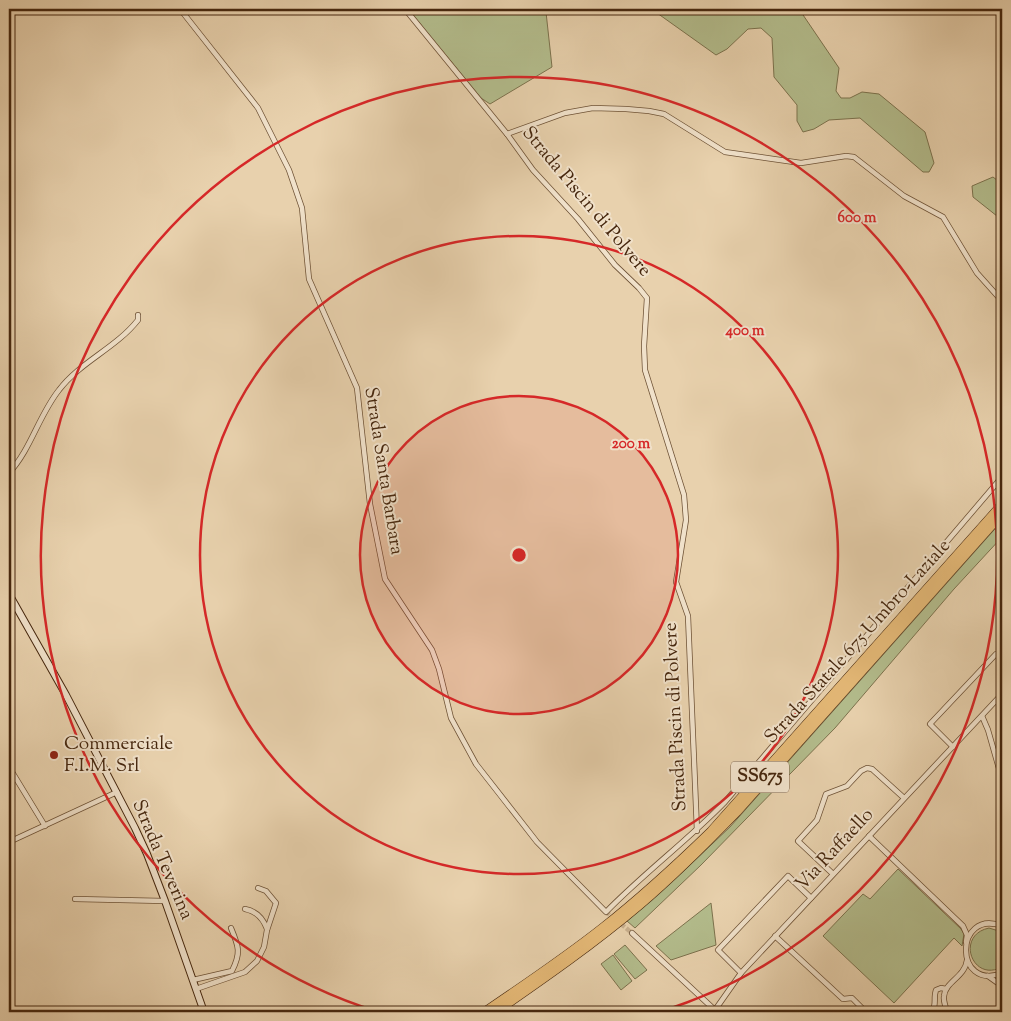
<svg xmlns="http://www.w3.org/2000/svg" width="1011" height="1021" font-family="'Sorts Mill Goudy',serif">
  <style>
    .green { fill: #b3bc8c; stroke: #7c724d }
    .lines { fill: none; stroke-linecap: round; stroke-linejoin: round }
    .minor-tunnel { stroke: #c8af8d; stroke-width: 4.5; stroke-dasharray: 4.5 2; stroke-linecap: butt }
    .minor-casing { stroke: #6e5236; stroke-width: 6 }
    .secondary-casing { stroke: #46270e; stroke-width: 8 }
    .trunk-casing { stroke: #46270e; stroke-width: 9 }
    .minor { stroke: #f0e1ca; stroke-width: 4.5 }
    .secondary { stroke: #f0e1ca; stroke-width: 6 }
    .trunk { stroke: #e4b876; stroke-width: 8 }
    .ring { fill: none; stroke: #d62828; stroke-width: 2.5 }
    .poi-dot { fill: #8f2418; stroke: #f0e1ca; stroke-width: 2 }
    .labels { text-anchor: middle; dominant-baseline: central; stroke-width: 4; stroke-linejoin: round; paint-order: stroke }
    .shield { fill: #f0e1ca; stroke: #795f46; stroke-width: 1 }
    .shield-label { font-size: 18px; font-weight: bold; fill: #46270e }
    .street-label { font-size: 19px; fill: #46270e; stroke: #f0e1ca }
    .poi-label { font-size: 19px; fill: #46270e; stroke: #f0e1ca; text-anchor: start }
    .centre { fill: #d62828; stroke: #f0e1ca; stroke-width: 2.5 }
    .ring-label { font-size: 15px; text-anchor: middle; font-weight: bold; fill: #d62828; stroke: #f0e1ca; stroke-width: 4; stroke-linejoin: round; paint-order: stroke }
  </style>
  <rect width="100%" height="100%" fill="#e8d1ad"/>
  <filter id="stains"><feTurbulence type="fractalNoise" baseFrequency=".004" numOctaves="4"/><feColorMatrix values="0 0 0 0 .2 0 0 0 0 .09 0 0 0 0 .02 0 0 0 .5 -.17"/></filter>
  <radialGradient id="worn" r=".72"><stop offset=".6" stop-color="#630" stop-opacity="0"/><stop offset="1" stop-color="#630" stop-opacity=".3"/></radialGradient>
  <!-- green -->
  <g class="green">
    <path d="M408 9H542L546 12 552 67 490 104 481 98Z"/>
    <path d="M642 9H799L839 68 836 91 841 98H850L862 92 879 94 925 132 934 163 929 172H923L860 118 829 120 814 129 803 132 797 121V105L774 77 772 38 761 28 748 29 727 49 716 55 657 13Z"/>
    <path d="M993 177 1002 184V220L973 197 972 186Z"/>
    <path d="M1002 521V537L954 589 835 728 701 865 635 928 627 921 675 879 730 827Z"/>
    <path d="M898 869 961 929 964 934 962 946 954 938 894 1003 823 936 863 894 870 899Z"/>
    <path d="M711 903 716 945 671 960 656 946Z"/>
    <path d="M989 928 1002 932V967C972 983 955 935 989 928Z"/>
    <path d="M625 945 647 970 635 979 614 954Z"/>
    <path d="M613 955 632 981 621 990 601 964Z"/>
  </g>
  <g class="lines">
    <!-- minor-tunnel -->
    <path class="minor-tunnel" d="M606 912 632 933"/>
    <defs>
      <g id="minor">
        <path d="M180 9 258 108 289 170 302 208 309 279 357 388 370 504 385 579 432 650 439 669 451 718 476 764 537 842 606 912C644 873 687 841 724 803L1002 477"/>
        <path d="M405 9 507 134 533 170 578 219 615 265 639 288 647 298 644 346 645 370 684 495 686 520 676 582 688 616 697 831"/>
        <path d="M507 134 565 113 593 108 626 109 649 111 664 114 725 152 801 163 846 156 854 157 904 196 943 217 977 273 1002 301"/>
        <path d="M9 473C31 449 39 415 59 390 80 362 116 348 138 320V315"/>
        <path d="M982 716 988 730 1002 779"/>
        <path d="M953 747 930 724 996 654 1002 652"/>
        <path d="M9 767 45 826"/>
        <path d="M869 836 963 926 967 935 966 942"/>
        <path d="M9 842 117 792"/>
        <path d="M833 874 798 841 817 820 826 794 847 786 861 771 867 768 872 769 904 798"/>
        <path d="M75 899 165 901"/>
        <path d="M245 909C256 911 263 918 267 929"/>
        <path d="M1002 926C954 908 954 992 1002 973"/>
        <path d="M632 933 717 1012"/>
        <path d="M775 936 843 999 852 998 866 1012"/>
        <path d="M741 973 718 950 788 876 811 898"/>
        <path d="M988 976 1002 986"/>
        <path d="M193 980 232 971C241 953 239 947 231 928"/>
        <path d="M196 989 245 972 257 961 264 947 267 930 276 903 266 891 258 888"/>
        <path d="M715 1010 741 973 1002 694"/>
        <path d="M932 1012C937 1005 933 998 936 990L941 988 946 989"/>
        <path d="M947 1012C946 1007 943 1001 944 996 945 982 965 977 967 960"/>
      </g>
      <path id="secondary" d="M9 594 66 695 135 828 147 854 165 901 204 1012"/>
      <g id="trunk">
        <path d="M484 1012C524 985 564 958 602 928 640 898 676 865 711 831L1002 504"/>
        <path d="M496 1012C545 978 594 944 640 905 674 876 706 844 737 812L1002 514"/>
      </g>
    </defs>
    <!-- minor casing -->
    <use href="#minor" class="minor-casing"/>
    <!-- secondary casing -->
    <use href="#secondary" class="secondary-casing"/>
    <!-- trunk casing -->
    <use href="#trunk" class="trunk-casing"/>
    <!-- minor -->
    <use href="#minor" class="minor"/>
    <!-- secondary -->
    <use href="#secondary" class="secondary"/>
    <!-- trunk -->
    <use href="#trunk" class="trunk"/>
  </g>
  <!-- distance rings -->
  <circle cx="519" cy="555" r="159" fill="#d62828" fill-opacity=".12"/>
  <g class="ring">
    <circle cx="519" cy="555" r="159"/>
    <circle cx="519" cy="555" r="319"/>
    <path d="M379 1012A478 478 0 1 1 659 1012"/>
  </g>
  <!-- markers -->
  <circle class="poi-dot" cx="54" cy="755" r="5"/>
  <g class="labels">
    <!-- shield labels -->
    <rect class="shield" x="731" y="761.5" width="58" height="31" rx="4"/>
    <g class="shield-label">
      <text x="760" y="777">SS675</text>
    </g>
    <!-- street labels -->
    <g class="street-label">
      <text transform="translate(586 202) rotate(50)">Strada Piscin di Polvere</text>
      <text transform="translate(383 471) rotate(81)">Strada Santa Barbara</text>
      <text transform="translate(858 642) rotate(-48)">Strada Statale 675 Umbro-Laziale</text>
      <text transform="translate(676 717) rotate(-93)">Strada Piscin di Polvere</text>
      <text transform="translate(835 850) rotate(-47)">Via Raffaello</text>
      <text transform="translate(162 860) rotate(67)">Strada Teverina</text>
    </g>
    <!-- poi labels -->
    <g class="poi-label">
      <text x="64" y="744">Commerciale<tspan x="64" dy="22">F.I.M. Srl</tspan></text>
    </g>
  </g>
  <circle cx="519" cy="555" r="8" class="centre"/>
  <g class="ring-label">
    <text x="857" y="222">600 m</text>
    <text x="745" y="335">400 m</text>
    <text x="631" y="448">200 m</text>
  </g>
  <!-- margin -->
  <rect width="1011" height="1021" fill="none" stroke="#e8d1ad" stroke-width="30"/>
  <rect x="10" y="10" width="991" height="1001" fill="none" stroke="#46270e" stroke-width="2.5"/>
  <rect x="15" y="15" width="981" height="991" fill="none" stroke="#46270e"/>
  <rect width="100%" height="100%" filter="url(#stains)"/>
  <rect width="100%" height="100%" fill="url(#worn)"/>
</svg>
